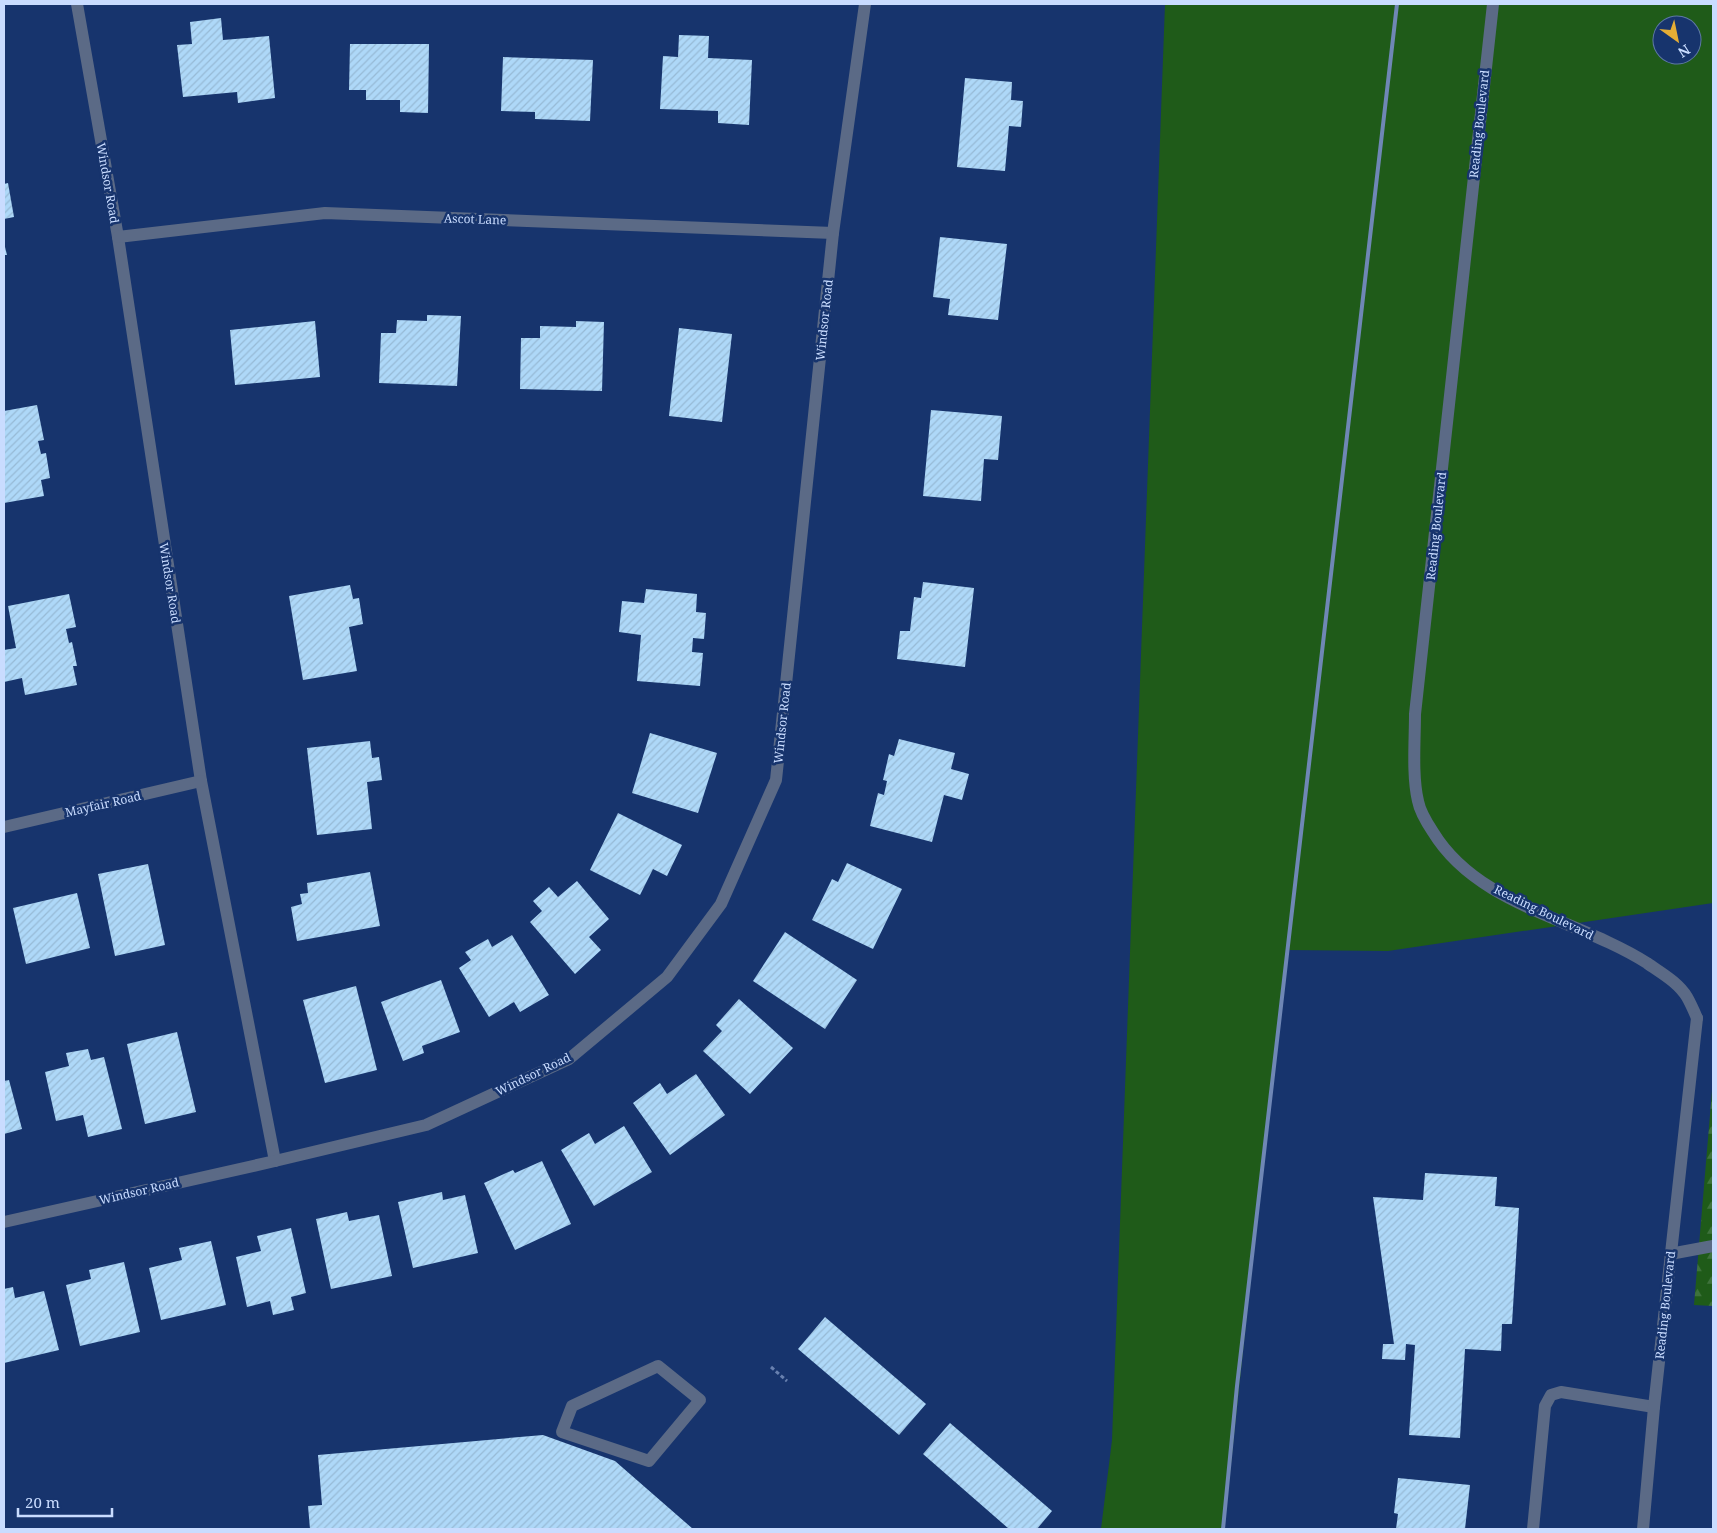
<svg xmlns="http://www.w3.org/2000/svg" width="1717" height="1533" font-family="'Noto Serif',serif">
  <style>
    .grass { fill: #1f5b19; fill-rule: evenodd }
    .forest { fill: url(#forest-firs) }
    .building { fill: url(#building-hatch) }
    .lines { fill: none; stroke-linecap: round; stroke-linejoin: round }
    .path { stroke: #6880af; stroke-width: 3; stroke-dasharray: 4 2.5; stroke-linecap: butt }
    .lane { stroke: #5b6a86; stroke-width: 12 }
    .street { stroke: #5b6a86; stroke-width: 12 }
    .rail { stroke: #6f87b5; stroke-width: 4 }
    .labels { text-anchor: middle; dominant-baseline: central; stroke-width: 5; stroke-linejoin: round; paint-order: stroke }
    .street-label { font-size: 12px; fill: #c9dcff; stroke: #17346d }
  </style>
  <defs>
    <pattern id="forest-firs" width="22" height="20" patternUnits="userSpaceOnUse" patternTransform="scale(1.25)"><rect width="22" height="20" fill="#1f5b19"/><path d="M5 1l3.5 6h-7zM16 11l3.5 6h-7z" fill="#3e723c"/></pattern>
    <pattern id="building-hatch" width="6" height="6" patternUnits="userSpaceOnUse" patternTransform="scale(1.25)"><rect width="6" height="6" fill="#aed8f8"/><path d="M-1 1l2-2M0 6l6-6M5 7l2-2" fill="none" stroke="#97bad6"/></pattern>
  </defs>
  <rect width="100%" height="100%" fill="#17346d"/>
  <!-- grass -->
  <path class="grass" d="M1165 4H1713V903L1388 951 1286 950 1224 1529H1101L1112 1440ZM1662 25H1692V55H1662Z"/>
  <!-- forest -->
  <path class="forest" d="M1713 1079V1306L1694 1305Z"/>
  <!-- building -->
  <g class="building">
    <path d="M221 18 223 40 269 36 275 98 238 103 237 92 183 97 177 45 192 44 190 22Z"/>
    <path d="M679 35 709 36 708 58 752 60 749 125 718 123V111L660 109 663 56 678 57Z"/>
    <path d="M350 44H429L428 113 400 112V100H366V90H349Z"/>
    <path d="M503 57 593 60 590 121 535 119V112L501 111Z"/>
    <path d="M965 78 1012 82 1011 100 1023 101 1021 127 1009 126 1005 171 957 167Z"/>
    <path d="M8 183 14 217 4 219V184Z"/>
    <path d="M940 237 1007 244 998 320 948 315 950 299 933 297Z"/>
    <path d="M4 243 7 255H4Z"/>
    <path d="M427 315 461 316 457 386 379 383 381 333H396L397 320 427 321Z"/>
    <path d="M315 321 320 377 235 385 230 330Z"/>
    <path d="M576 321 604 322 602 391 520 389 521 338H540V326L576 327Z"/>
    <path d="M679 328 732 334 722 422 669 416Z"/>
    <path d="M37 405 44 440 38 441 41 454 46 453 50 478 41 480 44 496 4 503V411Z"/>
    <path d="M931 410 1002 416 998 460 984 459 981 501 923 496Z"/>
    <path d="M923 582 974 588 965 667 897 659 900 631H910L914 597 921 598Z"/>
    <path d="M350 585 353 599 359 598 363 624 349 627 357 671 303 680 289 596Z"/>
    <path d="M646 589 697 594 696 612 706 613 704 639 693 638 692 652 703 653 700 686 637 681 641 635 619 632 622 601 644 603Z"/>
    <path d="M69 594 76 627 66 629 69 643 72 642 77 666H73L77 685 25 695 22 678 4 682V650L16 648 8 606Z"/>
    <path d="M650 733 717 753 698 813 632 793Z"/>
    <path d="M899 739 955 753 951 769 969 774 962 800 944 795 932 842 870 826 878 793 884 795 887 781 883 780 889 754 894 756Z"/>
    <path d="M370 741 372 758 379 757 382 780 367 782 372 829 317 835 307 748Z"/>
    <path d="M618 813 682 845 667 876 653 869 640 895 590 870Z"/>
    <path d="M847 863 902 889 873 949 812 920 832 879 838 882Z"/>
    <path d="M148 864 165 945 115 956 98 874Z"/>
    <path d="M370 872 380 926 297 941 291 907 302 904 300 894 308 893 307 883Z"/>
    <path d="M577 881 609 919 589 937 601 950 575 974 530 922 542 911 533 901 549 887 558 897Z"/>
    <path d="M77 893 90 948 26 964 13 908Z"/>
    <path d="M785 932 857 980 825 1029 753 981Z"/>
    <path d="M512 935 549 995 520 1012 514 1002 489 1017 459 968 471 960 465 952 488 939 492 947Z"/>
    <path d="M441 980 460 1032 422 1046 424 1053 403 1061 381 1002Z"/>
    <path d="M356 986 377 1070 325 1083 303 1000Z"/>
    <path d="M739 999 793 1048 750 1094 703 1051 722 1031 716 1025Z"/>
    <path d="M177 1032 196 1112 145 1124 127 1044Z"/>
    <path d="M88 1049 91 1060 104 1057 122 1129 88 1137 83 1115 56 1121 45 1072 69 1066 66 1053Z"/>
    <path d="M696 1074 725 1115 670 1155 633 1103 660 1083 667 1094Z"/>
    <path d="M9 1080 22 1129 4 1134V1081Z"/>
    <path d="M624 1126 652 1172 594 1206 561 1150 589 1133 595 1144Z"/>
    <path d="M542 1161 571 1224 515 1250 484 1183 513 1170 515 1173Z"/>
    <path d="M1425 1173 1497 1177 1495 1206 1519 1208 1512 1324H1502L1501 1351 1465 1349 1460 1438 1409 1435 1415 1345 1406 1344 1405 1360 1382 1359 1383 1344H1394L1373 1197 1423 1200Z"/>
    <path d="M442 1192 443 1200 465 1195 478 1253 413 1268 398 1202Z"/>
    <path d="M347 1212 349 1221 379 1215 392 1276 331 1289 316 1219Z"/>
    <path d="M291 1228 306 1293 291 1297 294 1310 273 1315 270 1301 247 1307 236 1257 261 1251 257 1236Z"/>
    <path d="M211 1241 226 1305 161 1320 149 1268 182 1260 179 1248Z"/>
    <path d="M124 1262 140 1332 80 1346 66 1285 91 1279 89 1270Z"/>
    <path d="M13 1287 15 1298 44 1291 59 1350 4 1363V1289Z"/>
    <path d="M825 1317 926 1404 899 1435 798 1349Z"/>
    <path d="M950 1423 1052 1511 1037 1529H1009L923 1454Z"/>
    <path d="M543 1435 615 1461 693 1529H310L308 1506 322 1505 318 1455Z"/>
    <path d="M1398 1478 1470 1485 1465 1529H1396L1398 1514 1394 1513Z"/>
  </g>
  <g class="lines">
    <!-- path -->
    <path class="path" d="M771 1367 787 1381"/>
    <!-- lane -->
    <g class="lane">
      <path d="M1493 4 1415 714C1415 740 1412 776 1418 801 1420 812 1427 823 1433 832 1478 906 1578 919 1647 963 1661 973 1678 982 1687 997 1691 1004 1694 1011 1697 1018"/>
      <path d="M1670 1254 1713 1246"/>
      <path d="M1533 1529 1545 1406 1551 1395 1561 1392 1654 1407"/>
    </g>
    <!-- street -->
    <g class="street">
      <path d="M77 4 118 237 201 781 275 1161"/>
      <path d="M118 237 325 213 833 233"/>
      <path d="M4 827 201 781"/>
      <path d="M4 1222 275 1161 426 1125 569 1059 667 977 721 904 776 780 833 233 865 4"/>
      <path d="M658 1366 700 1400 649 1461 562 1432 572 1406Z"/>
      <path d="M1643 1529 1654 1407 1697 1018"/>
    </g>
    <!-- rail -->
    <path class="rail" d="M1223 1529 1237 1386 1397 4"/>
  </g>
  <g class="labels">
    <!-- street labels -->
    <g class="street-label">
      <text transform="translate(1479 124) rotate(-84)">Reading Boulevard</text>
      <text transform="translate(108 183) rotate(80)">Windsor Road</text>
      <text transform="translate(475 219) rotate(2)">Ascot Lane</text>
      <text transform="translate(824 320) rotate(-84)">Windsor Road</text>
      <text transform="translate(1436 526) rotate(-84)">Reading Boulevard</text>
      <text transform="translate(170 583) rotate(81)">Windsor Road</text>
      <text transform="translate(782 723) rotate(-84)">Windsor Road</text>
      <text transform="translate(103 804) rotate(-13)">Mayfair Road</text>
      <text transform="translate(1544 912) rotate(26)">Reading Boulevard</text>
      <text transform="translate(533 1074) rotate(-26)">Windsor Road</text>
      <text transform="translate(139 1191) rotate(-13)">Windsor Road</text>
      <text transform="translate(1665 1305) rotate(-84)">Reading Boulevard</text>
    </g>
  </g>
  <!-- border -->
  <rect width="1717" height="1533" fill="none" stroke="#c9dcff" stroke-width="10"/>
  <!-- north arrow -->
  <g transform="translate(1677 40) rotate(147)"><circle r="24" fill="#17346d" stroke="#5e77a7"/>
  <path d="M0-4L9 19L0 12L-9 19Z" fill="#e5ad35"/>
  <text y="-8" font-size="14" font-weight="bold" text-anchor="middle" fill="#c9dcff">N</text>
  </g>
  <!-- scale -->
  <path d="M18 1508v8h94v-8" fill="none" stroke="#c9dcff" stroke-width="2.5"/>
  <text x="25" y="1508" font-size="15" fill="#c9dcff" stroke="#17346d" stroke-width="4" paint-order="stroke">20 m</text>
</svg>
